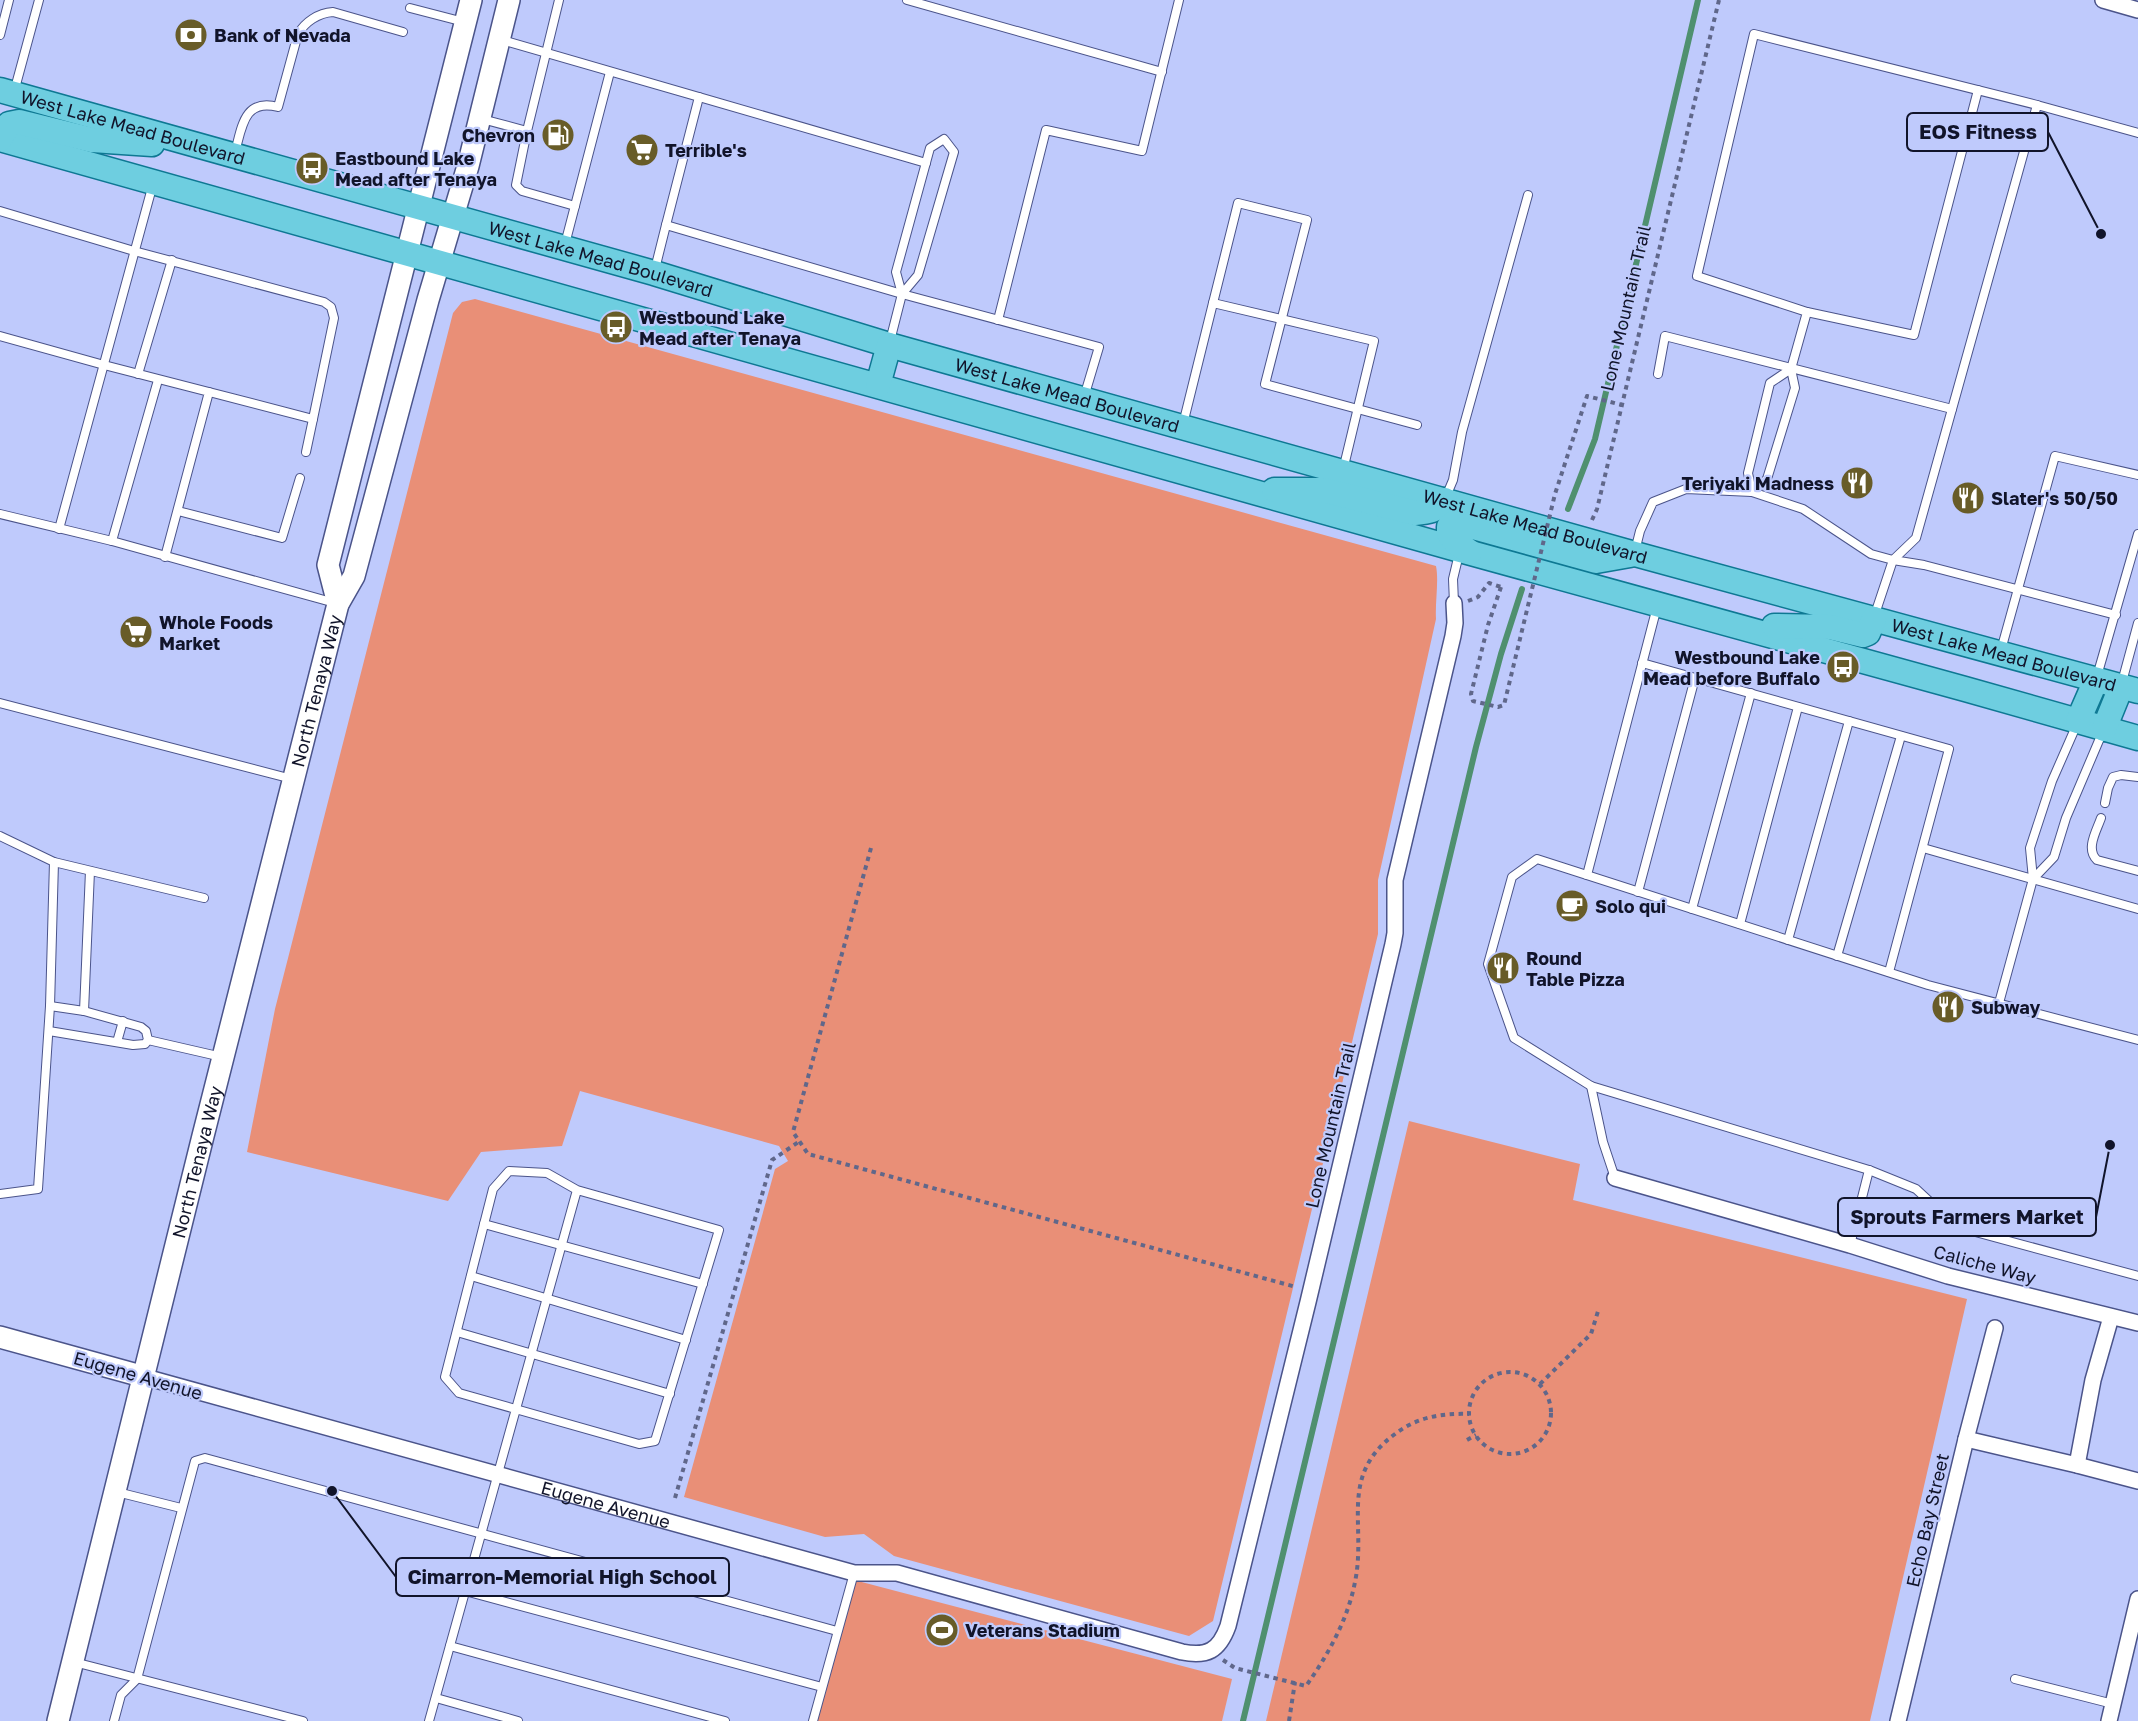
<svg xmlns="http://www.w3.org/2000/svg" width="2138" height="1721" font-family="'Golos Text',sans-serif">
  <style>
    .green { fill: #e98f77 }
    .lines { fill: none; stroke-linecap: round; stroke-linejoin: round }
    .stream { stroke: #4f906f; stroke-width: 6 }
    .lane-casing { stroke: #4b548a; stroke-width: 10 }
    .street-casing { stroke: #4b548a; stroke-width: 18 }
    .secondary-casing { stroke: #4b548a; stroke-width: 24 }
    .primary-casing { stroke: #0e7893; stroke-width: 27 }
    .path { stroke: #60678a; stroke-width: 4; stroke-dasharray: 4.5 4.5; stroke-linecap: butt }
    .lane { stroke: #fff; stroke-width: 8 }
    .street { stroke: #fff; stroke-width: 15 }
    .secondary { stroke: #fff; stroke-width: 21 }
    .primary { stroke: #6ecee0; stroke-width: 24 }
    .path-bridge { stroke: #60678a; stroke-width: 4; stroke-dasharray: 4.5 4.5; stroke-linecap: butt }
    .labels { text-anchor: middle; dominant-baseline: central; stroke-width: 4.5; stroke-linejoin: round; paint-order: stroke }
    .poi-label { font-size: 18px; font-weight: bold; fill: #11142a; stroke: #bfcafc; text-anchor: start }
    .street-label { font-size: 18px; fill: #11142a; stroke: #bfcafc }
    .leader { fill: none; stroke: #11142a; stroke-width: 2 }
    .callout-dot { fill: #11142a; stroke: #bfcafc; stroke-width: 2 }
    .callout { fill: #bfcafc; stroke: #11142a; stroke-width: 2 }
    .callout-label { font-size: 20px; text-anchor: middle; font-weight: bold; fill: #11142a }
  </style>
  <rect width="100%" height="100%" fill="#bfcafc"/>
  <!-- green -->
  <g class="green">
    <path d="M475 299 1436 566C1439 581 1435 602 1436 619L1378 880V934L1213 1621 1189 1636 894 1556 864 1534 825 1537 684 1497 775 1169 788 1161 779 1146 580 1091 562 1146 481 1152 448 1201 247 1152 275 1009 453 313 462 302Z"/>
    <path d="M1409 1121 1580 1164 1573 1200 1967 1299 1870 1721H1266Z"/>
    <path d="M854 1580 1232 1679 1222 1721H816Z"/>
  </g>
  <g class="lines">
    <!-- stream -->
    <g class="stream">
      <path d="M1568 509 1595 439 1698 0"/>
      <path d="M1243 1721 1476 747 1501 654 1522 589"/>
    </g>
    <defs>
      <g id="lane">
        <path d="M559 0 527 131 516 185 522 191 575 206"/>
        <path d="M907 0 1162 72"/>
        <path d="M410 8 464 22"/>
        <path d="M0 35 9 0"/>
        <path d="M502 40 699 97 666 225"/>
        <path d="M14 92 39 0"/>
        <path d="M699 97 926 163"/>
        <path d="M482 119 527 131"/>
        <path d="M235 152C242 127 244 98 278 107L298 34C305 22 318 13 333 12L403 32"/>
        <path d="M0 211 134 251 324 302 331 307 334 318 313 419 209 392"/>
        <path d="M565 244 610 72"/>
        <path d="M655 269 666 225 902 294 1099 347 1084 397"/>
        <path d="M1213 303 1238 203 1307 220 1265 384 1417 425"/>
        <path d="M1807 312 1914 335 1978 90"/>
        <path d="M998 320 1046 130 1142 151 1179 0"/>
        <path d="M0 336 104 365 209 392 165 557"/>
        <path d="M890 341 902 294 918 275 954 152 944 139 930 148 896 272 902 294"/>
        <path d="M1791 369 1770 383 1748 473 1752 492 1767 479 1795 388 1791 369 1807 312 1697 276 1754 34 2037 105"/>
        <path d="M138 374 172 260"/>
        <path d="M1658 374 1665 336 1952 409"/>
        <path d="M1183 424 1213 303 1374 341 1343 470"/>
        <path d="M306 452 313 419"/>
        <path d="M1445 499 1453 480 1462 432 1528 195"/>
        <path d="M178 511 282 538 300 478"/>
        <path d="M0 514 112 541 335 603"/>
        <path d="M59 529 153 184"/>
        <path d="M112 541 158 380"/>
        <path d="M1635 551 1640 531 1653 502 1686 489 1752 492 1803 509 1871 554 1893 560 1924 565 2116 615"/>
        <path d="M1454 603 1453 579 1459 554"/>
        <path d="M1874 617 1893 560 1916 538 2037 105 2138 133"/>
        <path d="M2001 650 2055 456 2138 475"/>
        <path d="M1642 663 1949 749 1889 972"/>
        <path d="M2097 676 2138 534"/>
        <path d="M2122 682 2138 623"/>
        <path d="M0 703 292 779"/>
        <path d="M2105 803 2108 788 2113 777 2121 775 2138 777"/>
        <path d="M2101 818C2097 830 2085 849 2097 860L2138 871"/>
        <path d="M0 836 54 862 50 1006 38 1189 0 1194"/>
        <path d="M1923 848 2138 909"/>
        <path d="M54 862 204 898"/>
        <path d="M1587 875 1657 607"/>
        <path d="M2033 879 2054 857 2066 818 2103 731"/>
        <path d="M1638 892 1695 678"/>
        <path d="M1692 909 1751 693"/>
        <path d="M1740 924 1798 707"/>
        <path d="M1788 940 1849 721"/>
        <path d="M1837 956 1901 736"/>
        <path d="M1999 1003 2033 879 2030 848 2052 781 2077 724"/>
        <path d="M84 1011 90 871"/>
        <path d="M49 1031 133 1045 145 1044 148 1040 146 1031 141 1027 84 1011 50 1006"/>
        <path d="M148 1040 222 1057"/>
        <path d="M2138 1040 1928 985 1537 859 1512 877 1488 964 1514 1038 1591 1086 1869 1170 1916 1189 1957 1227 2138 1276"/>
        <path d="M117 1042 123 1021"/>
        <path d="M1591 1086 1603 1142 1615 1178"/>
        <path d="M484 1224 703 1284"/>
        <path d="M1850 1245 1869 1170"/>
        <path d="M471 1276 686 1340"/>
        <path d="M457 1332 670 1394"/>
        <path d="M117 1492 181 1508"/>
        <path d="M465 1591 822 1687"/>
        <path d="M450 1646 725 1721"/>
        <path d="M74 1662 303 1721"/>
        <path d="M2015 1679 2113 1704"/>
        <path d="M436 1698 518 1721"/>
        <path d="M114 1721 121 1695 137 1679 195 1461 205 1458 837 1631"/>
        <path d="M429 1721C478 1544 527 1367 577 1190L547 1173 509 1171 493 1189 445 1377 459 1393 639 1444 655 1441 719 1230 577 1190"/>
        <path d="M813 1721 854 1573"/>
      </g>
      <g id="street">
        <path d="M2103 0 2138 10"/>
        <path d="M1615 1178 1850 1245 1948 1276 2138 1323"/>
        <path id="s1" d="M145 1377 854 1573H897L1182 1652C1207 1657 1219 1651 1228 1626L1308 1302 1393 944 1395 933V880L1453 636 1455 623 1454 603"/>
        <path d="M1966 1439 2077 1465 2138 1481"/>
        <path d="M2077 1465 2093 1380 2111 1317"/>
        <path d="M1898 1721 1966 1439 1995 1328"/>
        <path d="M2109 1721 2138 1599"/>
      </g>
      <g id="secondary">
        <path d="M338 604 328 565 471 0"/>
        <path d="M0 1337 145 1377"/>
        <path id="s2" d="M58 1721 203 1136 338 604 354 576 428 300 468 166 509 0"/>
      </g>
      <g id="primary">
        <path id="s3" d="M0 90 654 273 889 345 1635 554 2138 691"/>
        <path d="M0 139 1460 550 1965 689 2138 738"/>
        <path d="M0 139 9 124 19 122 92 140 152 144"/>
        <path d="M878 385 889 345"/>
        <path d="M1274 490H1323L1415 513C1427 512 1438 511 1445 500"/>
        <path d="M1470 552 1455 542 1449 534V527L1455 522 1596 561 1630 555"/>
        <path d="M1774 626 1830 627 1863 635 1868 633 1874 619"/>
        <path d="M2078 721 2096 680"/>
        <path d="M2104 729 2121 687"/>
      </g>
    </defs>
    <!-- lane casing -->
    <use href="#lane" class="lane-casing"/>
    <!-- street casing -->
    <use href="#street" class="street-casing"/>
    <!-- secondary casing -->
    <use href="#secondary" class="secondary-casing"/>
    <!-- primary casing -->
    <use href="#primary" class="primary-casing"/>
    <!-- path -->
    <g class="path">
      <path d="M1592 520 1597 509 1719 0"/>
      <path d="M1468 601 1478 597 1489 583 1501 587"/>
      <path d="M871 848 793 1132 808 1154 1296 1287"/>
      <circle cx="1510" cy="1413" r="41"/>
      <path d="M1540 1384 1591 1334 1599 1308"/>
      <path d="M1467 1440 1476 1435"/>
      <path d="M675 1498 772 1160 800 1141"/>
      <path d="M1223 1660 1235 1668 1306 1686C1328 1655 1348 1619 1355 1582 1367 1524 1338 1476 1395 1434 1417 1417 1442 1413 1469 1414"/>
      <path d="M1289 1721 1295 1682"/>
    </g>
    <!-- lane -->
    <use href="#lane" class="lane"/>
    <!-- street -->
    <use href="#street" class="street"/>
    <!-- secondary -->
    <use href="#secondary" class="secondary"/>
    <!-- primary -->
    <use href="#primary" class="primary"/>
    <!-- path-bridge -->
    <path class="path-bridge" d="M1501 587 1488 625 1471 694 1473 701 1498 707 1504 705 1555 494 1587 396 1622 405"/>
  </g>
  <!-- icons -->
  <defs>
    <symbol id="bank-disc" viewBox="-11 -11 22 22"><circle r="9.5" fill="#685c28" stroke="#bfcafc"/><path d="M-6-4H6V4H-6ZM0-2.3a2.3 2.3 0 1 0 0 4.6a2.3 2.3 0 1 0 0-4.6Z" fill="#fff"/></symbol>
    <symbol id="fuel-disc" viewBox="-11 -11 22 22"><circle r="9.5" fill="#685c28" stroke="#bfcafc"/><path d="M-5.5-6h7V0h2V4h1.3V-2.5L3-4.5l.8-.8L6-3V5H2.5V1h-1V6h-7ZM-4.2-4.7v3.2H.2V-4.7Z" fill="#fff"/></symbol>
    <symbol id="supermarket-disc" viewBox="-11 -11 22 22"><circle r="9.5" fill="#685c28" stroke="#bfcafc"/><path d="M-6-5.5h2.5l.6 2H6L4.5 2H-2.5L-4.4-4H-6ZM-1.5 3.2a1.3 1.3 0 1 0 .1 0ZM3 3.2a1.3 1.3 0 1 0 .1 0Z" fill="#fff"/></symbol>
    <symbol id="bus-disc" viewBox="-11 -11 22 22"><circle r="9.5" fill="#685c28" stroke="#bfcafc"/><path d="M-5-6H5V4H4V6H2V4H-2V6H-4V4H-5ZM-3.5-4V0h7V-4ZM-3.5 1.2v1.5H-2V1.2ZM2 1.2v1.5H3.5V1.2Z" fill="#fff"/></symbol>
    <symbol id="restaurant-disc" viewBox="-11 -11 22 22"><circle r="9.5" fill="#685c28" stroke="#bfcafc"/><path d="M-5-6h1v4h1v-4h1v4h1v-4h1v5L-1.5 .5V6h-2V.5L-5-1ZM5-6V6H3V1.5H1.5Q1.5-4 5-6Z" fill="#fff"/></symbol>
    <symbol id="cafe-disc" viewBox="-11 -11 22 22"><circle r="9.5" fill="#685c28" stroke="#bfcafc"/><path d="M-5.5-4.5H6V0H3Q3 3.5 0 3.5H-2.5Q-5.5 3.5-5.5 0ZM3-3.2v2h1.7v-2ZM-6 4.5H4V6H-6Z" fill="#fff"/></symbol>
    <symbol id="stadium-disc" viewBox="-11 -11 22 22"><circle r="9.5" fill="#685c28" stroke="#bfcafc"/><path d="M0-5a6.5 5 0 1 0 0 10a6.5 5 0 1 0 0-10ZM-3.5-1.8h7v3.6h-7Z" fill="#fff"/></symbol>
  </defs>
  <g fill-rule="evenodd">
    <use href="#bank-disc" x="172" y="16" width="38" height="38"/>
    <use href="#fuel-disc" x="539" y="116" width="38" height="38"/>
    <use href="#supermarket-disc" x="623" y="131" width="38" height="38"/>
    <use href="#bus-disc" x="293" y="149" width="38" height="38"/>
    <use href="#bus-disc" x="597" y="308" width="38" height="38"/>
    <use href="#restaurant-disc" x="1838" y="464" width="38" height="38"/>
    <use href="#restaurant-disc" x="1949" y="479" width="38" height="38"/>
    <use href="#supermarket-disc" x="117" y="613" width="38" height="38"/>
    <use href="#bus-disc" x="1824" y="648" width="38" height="38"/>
    <use href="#cafe-disc" x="1553" y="887" width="38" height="38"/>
    <use href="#restaurant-disc" x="1484" y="949" width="38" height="38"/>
    <use href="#restaurant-disc" x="1929" y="988" width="38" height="38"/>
    <use href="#stadium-disc" x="923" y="1611" width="38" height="38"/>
  </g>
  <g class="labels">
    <!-- poi labels -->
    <g class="poi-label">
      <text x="214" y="35">Bank of Nevada</text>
      <text x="535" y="135" text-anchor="end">Chevron</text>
      <text x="665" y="150">Terrible's</text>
      <text x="335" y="158">Eastbound Lake<tspan x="335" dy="21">Mead after Tenaya</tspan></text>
      <text x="639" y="317">Westbound Lake<tspan x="639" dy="21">Mead after Tenaya</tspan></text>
      <text x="1834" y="483" text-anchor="end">Teriyaki Madness</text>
      <text x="1991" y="498">Slater's 50/50</text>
      <text x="159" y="622">Whole Foods<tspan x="159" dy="21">Market</tspan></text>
      <text x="1820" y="657" text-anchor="end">Westbound Lake<tspan x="1820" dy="21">Mead before Buffalo</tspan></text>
      <text x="1595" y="906">Solo qui</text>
      <text x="1526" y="958">Round<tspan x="1526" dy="21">Table Pizza</tspan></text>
      <text x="1971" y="1007">Subway</text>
      <text x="965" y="1630">Veterans Stadium</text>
    </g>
    <!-- street labels -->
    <g class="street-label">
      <text stroke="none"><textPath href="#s3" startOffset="138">West Lake Mead Boulevard</textPath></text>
      <text stroke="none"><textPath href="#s3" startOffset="624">West Lake Mead Boulevard</textPath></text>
      <text transform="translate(1625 308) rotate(-77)">Lone Mountain Trail</text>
      <text stroke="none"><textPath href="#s3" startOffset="1110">West Lake Mead Boulevard</textPath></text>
      <text stroke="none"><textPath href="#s3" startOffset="1596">West Lake Mead Boulevard</textPath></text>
      <text stroke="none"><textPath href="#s3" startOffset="2082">West Lake Mead Boulevard</textPath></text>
      <text stroke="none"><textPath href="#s2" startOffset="1062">North Tenaya Way</textPath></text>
      <text transform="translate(1330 1125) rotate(-77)">Lone Mountain Trail</text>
      <text stroke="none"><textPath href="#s2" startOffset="576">North Tenaya Way</textPath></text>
      <text transform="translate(1985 1264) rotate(15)">Caliche Way</text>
      <text transform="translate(138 1375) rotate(16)">Eugene Avenue</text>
      <text stroke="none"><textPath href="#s1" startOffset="478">Eugene Avenue</textPath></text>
      <text transform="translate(1927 1520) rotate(-77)">Echo Bay Street</text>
    </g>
  </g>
  <!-- callouts -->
  <path class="leader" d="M2101 234L2048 132M2110 1145L2096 1217M332 1491L396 1577"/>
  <g class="callout-dot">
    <circle cx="2101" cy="234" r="6"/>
    <circle cx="2110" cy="1145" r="6"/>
    <circle cx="332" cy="1491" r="6"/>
  </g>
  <g class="callout">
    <rect x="1907" y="113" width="141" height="38" rx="6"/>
    <rect x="1838" y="1198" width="258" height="38" rx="6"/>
    <rect x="396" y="1558" width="333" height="38" rx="6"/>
  </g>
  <g class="callout-label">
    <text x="1978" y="139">EOS Fitness</text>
    <text x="1967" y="1224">Sprouts Farmers Market</text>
    <text x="562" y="1584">Cimarron-Memorial High School</text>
  </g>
</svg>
